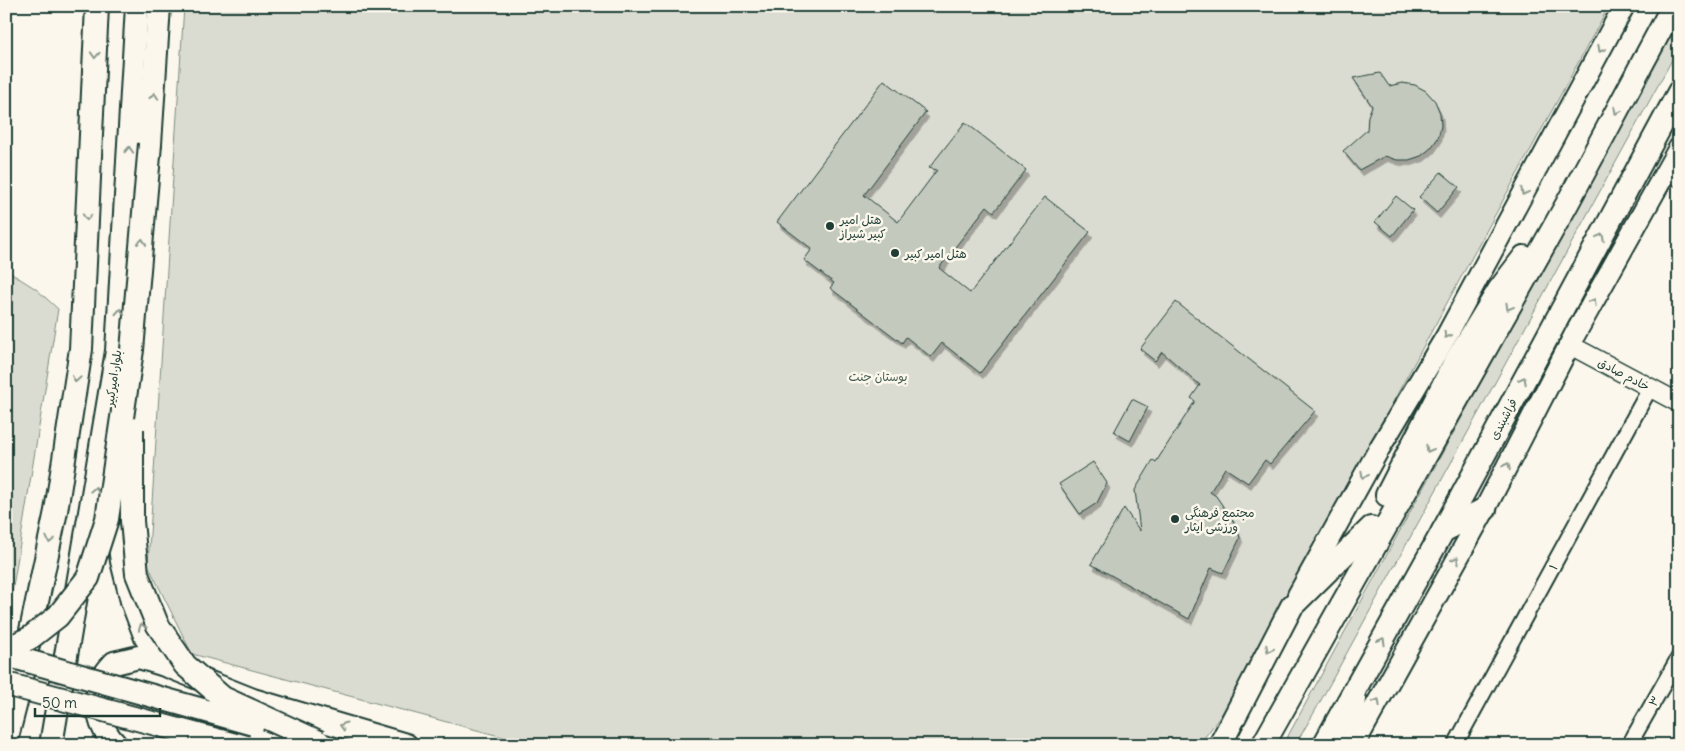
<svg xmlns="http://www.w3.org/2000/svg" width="1685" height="751" font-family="Delius,'Playpen Sans Arabic',sans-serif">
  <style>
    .green { fill: #dbdcd1; stroke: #7d8c82 }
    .building { fill: #c4c9be; stroke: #1f3d34; filter: url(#shadow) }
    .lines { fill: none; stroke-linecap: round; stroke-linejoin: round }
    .minor-casing { stroke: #1f3d34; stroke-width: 18 }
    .tertiary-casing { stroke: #1f3d34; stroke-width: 21 }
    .secondary-casing { stroke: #1f3d34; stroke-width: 24 }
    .primary-casing { stroke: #1f3d34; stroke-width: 26 }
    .minor { stroke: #fbf7ec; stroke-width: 14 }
    .tertiary { stroke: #fbf7ec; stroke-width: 18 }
    .secondary { stroke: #fbf7ec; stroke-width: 20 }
    .primary { stroke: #fbf7ec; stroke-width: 22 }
    .primary-bridge-casing { stroke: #1f3d34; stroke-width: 26; stroke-linecap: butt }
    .primary-bridge { stroke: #fbf7ec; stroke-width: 22 }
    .oneway { stroke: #8d9a90 }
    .poi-dot { fill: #1f3d34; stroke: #fbf7ec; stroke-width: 2 }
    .labels { text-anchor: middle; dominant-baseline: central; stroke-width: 5; stroke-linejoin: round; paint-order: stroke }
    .poi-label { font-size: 12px; fill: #1f3d34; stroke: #fbf7ec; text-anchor: start }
    .street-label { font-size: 12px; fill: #1f3d34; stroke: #fbf7ec }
    .park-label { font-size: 12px; fill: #455d53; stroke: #fbf7ec }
  </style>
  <defs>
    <filter id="shadow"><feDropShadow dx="3" dy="5.5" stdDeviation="0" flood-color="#0004"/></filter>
  </defs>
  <rect width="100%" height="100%" fill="#fbf7ec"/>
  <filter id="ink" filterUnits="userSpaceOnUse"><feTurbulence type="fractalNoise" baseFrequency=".02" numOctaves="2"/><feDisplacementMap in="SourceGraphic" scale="10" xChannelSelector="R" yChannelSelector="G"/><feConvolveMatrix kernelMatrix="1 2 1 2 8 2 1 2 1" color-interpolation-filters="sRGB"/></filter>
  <g filter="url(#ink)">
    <!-- green -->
    <g class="green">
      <path d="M184 6H1609L1225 710 1199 745H533L192 654 148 565Z"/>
      <path d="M1679 19V47L1315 711 1295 745H1283Z"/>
      <path d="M6 270 36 289 58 309 9 612 6 615Z"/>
    </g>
    <!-- building -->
    <g class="building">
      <path d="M1380 73 1389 86 1402 83 1415 85 1426 91 1435 101 1440 113 1441 126 1438 138 1431 148 1421 156 1409 160H1397L1385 156 1359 170 1343 151 1367 130 1368 116 1372 106 1353 78Z"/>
      <path d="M884 80 926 112 864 195 898 222 937 170 929 168 965 122 1026 170 994 212 987 206 939 268 970 293 1045 197 1090 232 980 373 942 343 931 357 906 337 902 343 830 288 834 283 804 260 812 249 777 222Z"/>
      <path d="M1441 172 1459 187 1437 213 1419 197Z"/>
      <path d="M1396 196 1413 210 1392 236 1375 222Z"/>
      <path d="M1176 302 1315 411 1270 464 1265 460 1248 483 1225 468 1210 492 1216 496 1235 524 1240 538 1223 573 1211 568 1189 619 1091 564 1124 508 1140 531 1135 490 1153 460 1156 462 1195 401 1191 398 1200 385 1162 352 1155 361 1140 349Z"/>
      <path d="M1132 399 1148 407 1130 441 1114 432Z"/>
      <path d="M1093 462 1107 483 1097 503 1080 514 1059 484Z"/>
    </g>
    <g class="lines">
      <defs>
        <g id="minor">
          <path d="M1665 172 1679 179"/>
          <path d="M1455 745 1650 388"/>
          <path d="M1629 745 1679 657"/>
        </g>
        <path id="tertiary" d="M1570 345 1679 403"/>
        <g id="secondary">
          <path d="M1298 595 1379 449 1447 335 1624 6"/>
          <path d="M1354 745 1485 509 1574 336 1679 148"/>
        </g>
        <g id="primary">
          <path d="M150 144 159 6"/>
          <path d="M116 495V523L122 561 132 601 146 638 165 665 253 700 406 745"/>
          <path d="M1387 495 1455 362 1499 290 1524 257"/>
          <path d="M1443 531 1485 509"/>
          <path d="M6 741 16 702 56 511 81 349 97 6"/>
          <path d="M51 745 117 351 137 6"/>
          <path d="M116 745C99 729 92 700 102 679 105 673 110 668 114 663L139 657 165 665"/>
          <path d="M1220 745 1292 606 1371 528"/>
          <path d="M1263 745 1567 204 1673 6"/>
          <path d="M1324 745 1443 531 1679 92"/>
          <path d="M1349 745 1355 699"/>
        </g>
      </defs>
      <!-- minor casing -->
      <use href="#minor" class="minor-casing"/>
      <!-- tertiary casing -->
      <use href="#tertiary" class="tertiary-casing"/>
      <!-- secondary casing -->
      <use href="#secondary" class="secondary-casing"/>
      <!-- primary casing -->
      <use href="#primary" class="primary-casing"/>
      <!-- minor -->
      <use href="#minor" class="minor"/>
      <!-- tertiary -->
      <use href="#tertiary" class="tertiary"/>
      <!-- secondary -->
      <use href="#secondary" class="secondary"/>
      <!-- primary -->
      <use href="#primary" class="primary"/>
      <defs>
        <g id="primary-bridge">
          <path d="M132 429V521L137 574 157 624 185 665 223 698 319 742"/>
          <path d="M6 649 30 638 58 616 88 578 107 519 132 350 150 144"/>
          <path d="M6 655 253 724"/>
          <path d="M6 684 235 745"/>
        </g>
      </defs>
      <!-- primary-bridge casing -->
      <use href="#primary-bridge" class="primary-bridge-casing"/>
      <!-- primary-bridge -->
      <use href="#primary-bridge" class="primary-bridge"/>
    </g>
    <!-- one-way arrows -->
    <defs><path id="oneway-chevron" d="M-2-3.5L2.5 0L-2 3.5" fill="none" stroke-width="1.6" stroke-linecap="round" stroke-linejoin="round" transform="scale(1.25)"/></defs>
    <g class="oneway">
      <use href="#oneway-chevron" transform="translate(1601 49) rotate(118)"/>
      <use href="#oneway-chevron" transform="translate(95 55) rotate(93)"/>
      <use href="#oneway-chevron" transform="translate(154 96) rotate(-86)"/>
      <use href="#oneway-chevron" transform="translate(1617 111) rotate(118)"/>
      <use href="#oneway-chevron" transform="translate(129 150) rotate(-87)"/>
      <use href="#oneway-chevron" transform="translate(1524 192) rotate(118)"/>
      <use href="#oneway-chevron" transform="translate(87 217) rotate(93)"/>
      <use href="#oneway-chevron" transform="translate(1601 237) rotate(-62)"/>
      <use href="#oneway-chevron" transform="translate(142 242) rotate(-85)"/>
      <use href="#oneway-chevron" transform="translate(1593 302) rotate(-62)"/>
      <use href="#oneway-chevron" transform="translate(1509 307) rotate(119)"/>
      <use href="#oneway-chevron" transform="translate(120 312) rotate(-87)"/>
      <use href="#oneway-chevron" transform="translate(1447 335) rotate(120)"/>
      <use href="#oneway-chevron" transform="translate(76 379) rotate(99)"/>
      <use href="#oneway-chevron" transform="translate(1523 380) rotate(-62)"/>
      <use href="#oneway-chevron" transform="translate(1429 449) rotate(119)"/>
      <use href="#oneway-chevron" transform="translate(1507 466) rotate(-63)"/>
      <use href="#oneway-chevron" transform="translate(1364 475) rotate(119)"/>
      <use href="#oneway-chevron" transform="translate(95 490) rotate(-80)"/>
      <use href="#oneway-chevron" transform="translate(50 540) rotate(102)"/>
      <use href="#oneway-chevron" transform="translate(1456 560) rotate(-61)"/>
      <use href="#oneway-chevron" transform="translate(142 627) rotate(-111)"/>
      <use href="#oneway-chevron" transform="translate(1382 641) rotate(-61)"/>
      <use href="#oneway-chevron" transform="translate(1269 649) rotate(117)"/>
      <use href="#oneway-chevron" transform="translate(1377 702) rotate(-61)"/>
      <use href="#oneway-chevron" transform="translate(343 726) rotate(-164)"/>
    </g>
  </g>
  <!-- markers -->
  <g class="poi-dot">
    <circle cx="830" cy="226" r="5"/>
    <circle cx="895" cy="253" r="5"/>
    <circle cx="1175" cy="519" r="5"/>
  </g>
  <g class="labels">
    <!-- poi labels -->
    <g class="poi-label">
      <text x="840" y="219">هتل امیر<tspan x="840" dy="14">کبیر شیراز</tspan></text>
      <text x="905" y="253">هتل امیر کبیر</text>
      <text x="1185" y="512">مجتمع فرهنگی<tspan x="1185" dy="14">ورزشی ایثار</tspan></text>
    </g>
    <!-- street labels -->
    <g class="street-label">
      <text transform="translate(1624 374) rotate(28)">خادم صادق</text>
      <text transform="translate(113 378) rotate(-82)">بلوار امیرکبیر</text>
      <text transform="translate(1503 419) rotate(-62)">فراشبندی</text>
      <text transform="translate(1553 567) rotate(-61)">۱</text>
      <text transform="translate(1654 701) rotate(-60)">۳</text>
    </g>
    <!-- park labels -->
    <g class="park-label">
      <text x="878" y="376">بوستان جنت</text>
    </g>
  </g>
  <!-- margin -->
  <rect width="1685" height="751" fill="none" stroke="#fbf7ec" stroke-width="25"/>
  <rect x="12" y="12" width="1660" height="726" fill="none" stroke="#1f3d34" stroke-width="2" filter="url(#ink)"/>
  <!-- scale -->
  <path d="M35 708v8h125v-8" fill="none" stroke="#1f3d34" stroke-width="2.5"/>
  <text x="42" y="708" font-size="15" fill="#1f3d34" stroke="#fbf7ec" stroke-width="4" paint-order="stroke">50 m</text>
</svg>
